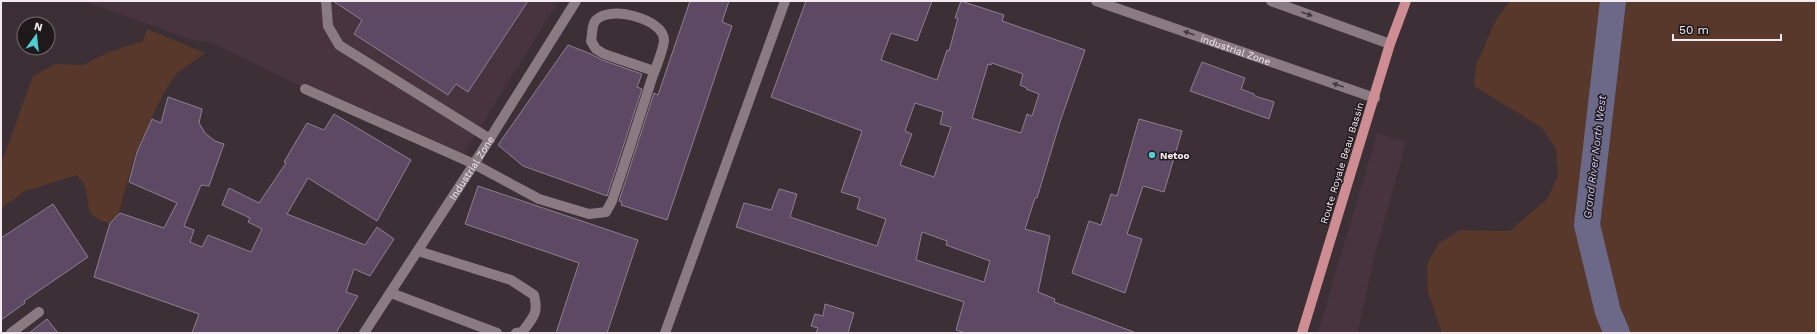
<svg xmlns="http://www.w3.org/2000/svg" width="1817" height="334" font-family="'Work Sans',sans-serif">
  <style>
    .built { fill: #48343e }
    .green { fill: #57382a }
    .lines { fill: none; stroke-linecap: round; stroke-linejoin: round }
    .river { stroke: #6b6888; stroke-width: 26 }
    .building { fill: #5e4964; stroke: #8b818e; fill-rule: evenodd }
    .minor { stroke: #8a7b82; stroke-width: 10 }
    .major { stroke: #ce8d93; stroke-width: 10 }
    .oneway { fill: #443b40 }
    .poi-dot { fill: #51ccd3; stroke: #1f191c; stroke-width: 1.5 }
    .labels { text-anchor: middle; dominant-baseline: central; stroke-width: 3; stroke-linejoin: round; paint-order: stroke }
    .street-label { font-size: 10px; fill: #f4ebf0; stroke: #1f191c }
    .poi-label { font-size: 10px; font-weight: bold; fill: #f4ebf0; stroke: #1f191c; text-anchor: start }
    .water-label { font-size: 11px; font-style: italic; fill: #cfccfa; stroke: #1f191c }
  </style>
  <rect width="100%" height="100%" fill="#3c2f35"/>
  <!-- built -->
  <g class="built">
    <path d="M83 1H559L459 161 207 41H195Z"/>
    <path d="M1377 133 1406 142 1373 261 1358 333H1318Z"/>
  </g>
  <!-- green -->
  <g class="green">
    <path d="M1510 1H1816V333H1442L1428 292 1427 264 1439 243 1460 230 1510 231 1548 198 1558 175 1556 149 1542 128 1474 86 1476 65 1496 20Z"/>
    <path d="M147 29 205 53 177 73 163 94 135 154 118 215 108 223C80 213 93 205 84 185 83 182 79 178 77 175L25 191 1 208V164L33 76 55 64 83 65 109 52 143 41Z"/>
  </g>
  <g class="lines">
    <!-- river -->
    <path class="river" d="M1613 1 1587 225 1608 312 1617 333"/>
  </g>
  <!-- building -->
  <g class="building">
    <path d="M333 1H528L468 92 456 84 448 95 354 34 362 20Z"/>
    <path d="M690 1H729L722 22 732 26 667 220 621 205 622 202 619 201 654 93 658 95Z"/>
    <path d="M806 1H932L917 41 891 33 881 60 937 80 947 50 949 51 958 18H955L961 1 1004 15 1002 21 1085 50 1060 122 1037 198H1035L1025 229 1050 236 1038 292 1055 299 1054 302 1134 332V333H966L956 330 964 302 736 227 744 203 771 210 779 189 797 194 790 217 877 246 886 219 857 209 860 198 841 192 862 131 771 97ZM992 63 1023 74 1020 85 1027 88 1026 89 1039 94 1032 116 1027 114 1021 133 972 118 988 64 991 65ZM915 103 943 112 940 124 951 127 934 177 900 165 912 134 905 131ZM922 232 947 241 946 245 990 261 984 282 916 260Z"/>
    <path d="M568 45 591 54 602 60 642 74 637 87 642 89 607 196 523 166 498 145Z"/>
    <path d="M1202 62 1245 78 1241 89 1254 94 1255 96 1274 102 1269 119 1190 91Z"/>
    <path d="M168 97 202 109 199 123 205 133 215 141 224 144 209 186 201 185 184 226 194 230 190 242 202 247 208 235 251 252 262 229 248 222 250 218 222 205 229 188 259 203 286 163 284 162 307 123 324 130 334 114 411 160 377 221 308 178 287 214 365 245 377 227 394 239 370 276 354 269 346 292 358 296 336 333H192L199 314 94 277 110 223 120 213 164 228 177 203 129 182 137 152 152 119 161 123Z"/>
    <path d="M1139 119 1182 131 1164 192 1143 186 1127 234 1142 239 1125 293 1072 273 1089 221 1101 225 1111 194 1117 196Z"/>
    <path d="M478 186 638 240 607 333H556L579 263 465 224Z"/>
    <path d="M53 204 88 257 24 301 25 303 1 320V238Z"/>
    <path d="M825 304 854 313 848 333H816L818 328 811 326 815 314 823 316Z"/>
    <path d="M47 319 58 333H29Z"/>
  </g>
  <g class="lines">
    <!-- minor -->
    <g class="minor">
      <path d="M326 1 328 26 339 45 490 139"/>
      <path id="s1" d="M1096 1 1375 98"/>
      <path d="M1271 1 1390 44"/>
      <path d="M305 89 474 164 539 199 589 214 606 212 612 201C626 160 639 119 652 78 655 70 664 48 664 40 664 18 604 3 594 23 592 28 592 36 591 41L596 49 604 54 654 71"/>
      <path d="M418 251 511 280 534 295C539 313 533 318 522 332L516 333"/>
      <path d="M391 293 497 333"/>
      <path d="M11 333 39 312"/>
      <path id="s2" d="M364 333 474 164 576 1"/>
      <path d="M665 333 785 1"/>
    </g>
    <!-- major -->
    <path class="major" d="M1302 333 1390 44 1406 1"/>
  </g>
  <!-- one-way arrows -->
  <defs><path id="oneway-solid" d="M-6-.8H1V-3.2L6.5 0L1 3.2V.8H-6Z"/></defs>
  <g class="oneway">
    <use href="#oneway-solid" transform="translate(1307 14) rotate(20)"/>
    <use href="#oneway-solid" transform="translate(1189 33) rotate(-161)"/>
    <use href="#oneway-solid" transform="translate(1338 85) rotate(-161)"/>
  </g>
  <!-- markers -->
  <circle class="poi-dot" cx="1152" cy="155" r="4"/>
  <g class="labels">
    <!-- street labels -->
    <g class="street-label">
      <text stroke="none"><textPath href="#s1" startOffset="148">industrial Zone</textPath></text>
      <text transform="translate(1342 163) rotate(-73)">Route Royale Beau Bassin</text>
      <text stroke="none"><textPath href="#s2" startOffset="197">Industrial Zone</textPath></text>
    </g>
    <!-- poi labels -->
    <g class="poi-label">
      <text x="1160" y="155">Netoo</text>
    </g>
    <!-- water labels -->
    <g class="water-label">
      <text transform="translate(1595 157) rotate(-83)">Grand River North West</text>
    </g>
  </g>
  <!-- border -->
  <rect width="1817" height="334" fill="none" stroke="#f4ebf0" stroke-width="4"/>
  <!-- north arrow -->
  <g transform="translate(36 36) rotate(15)"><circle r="19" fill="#1f191c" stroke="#746d71"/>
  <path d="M0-3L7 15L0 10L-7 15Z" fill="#51ccd3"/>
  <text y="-6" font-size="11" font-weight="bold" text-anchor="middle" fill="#f4ebf0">N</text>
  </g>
  <!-- scale -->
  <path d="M1673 34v6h108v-6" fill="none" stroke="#f4ebf0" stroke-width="2"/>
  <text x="1679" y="34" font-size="12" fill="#f4ebf0" stroke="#1f191c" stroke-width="3" paint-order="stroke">50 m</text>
</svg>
